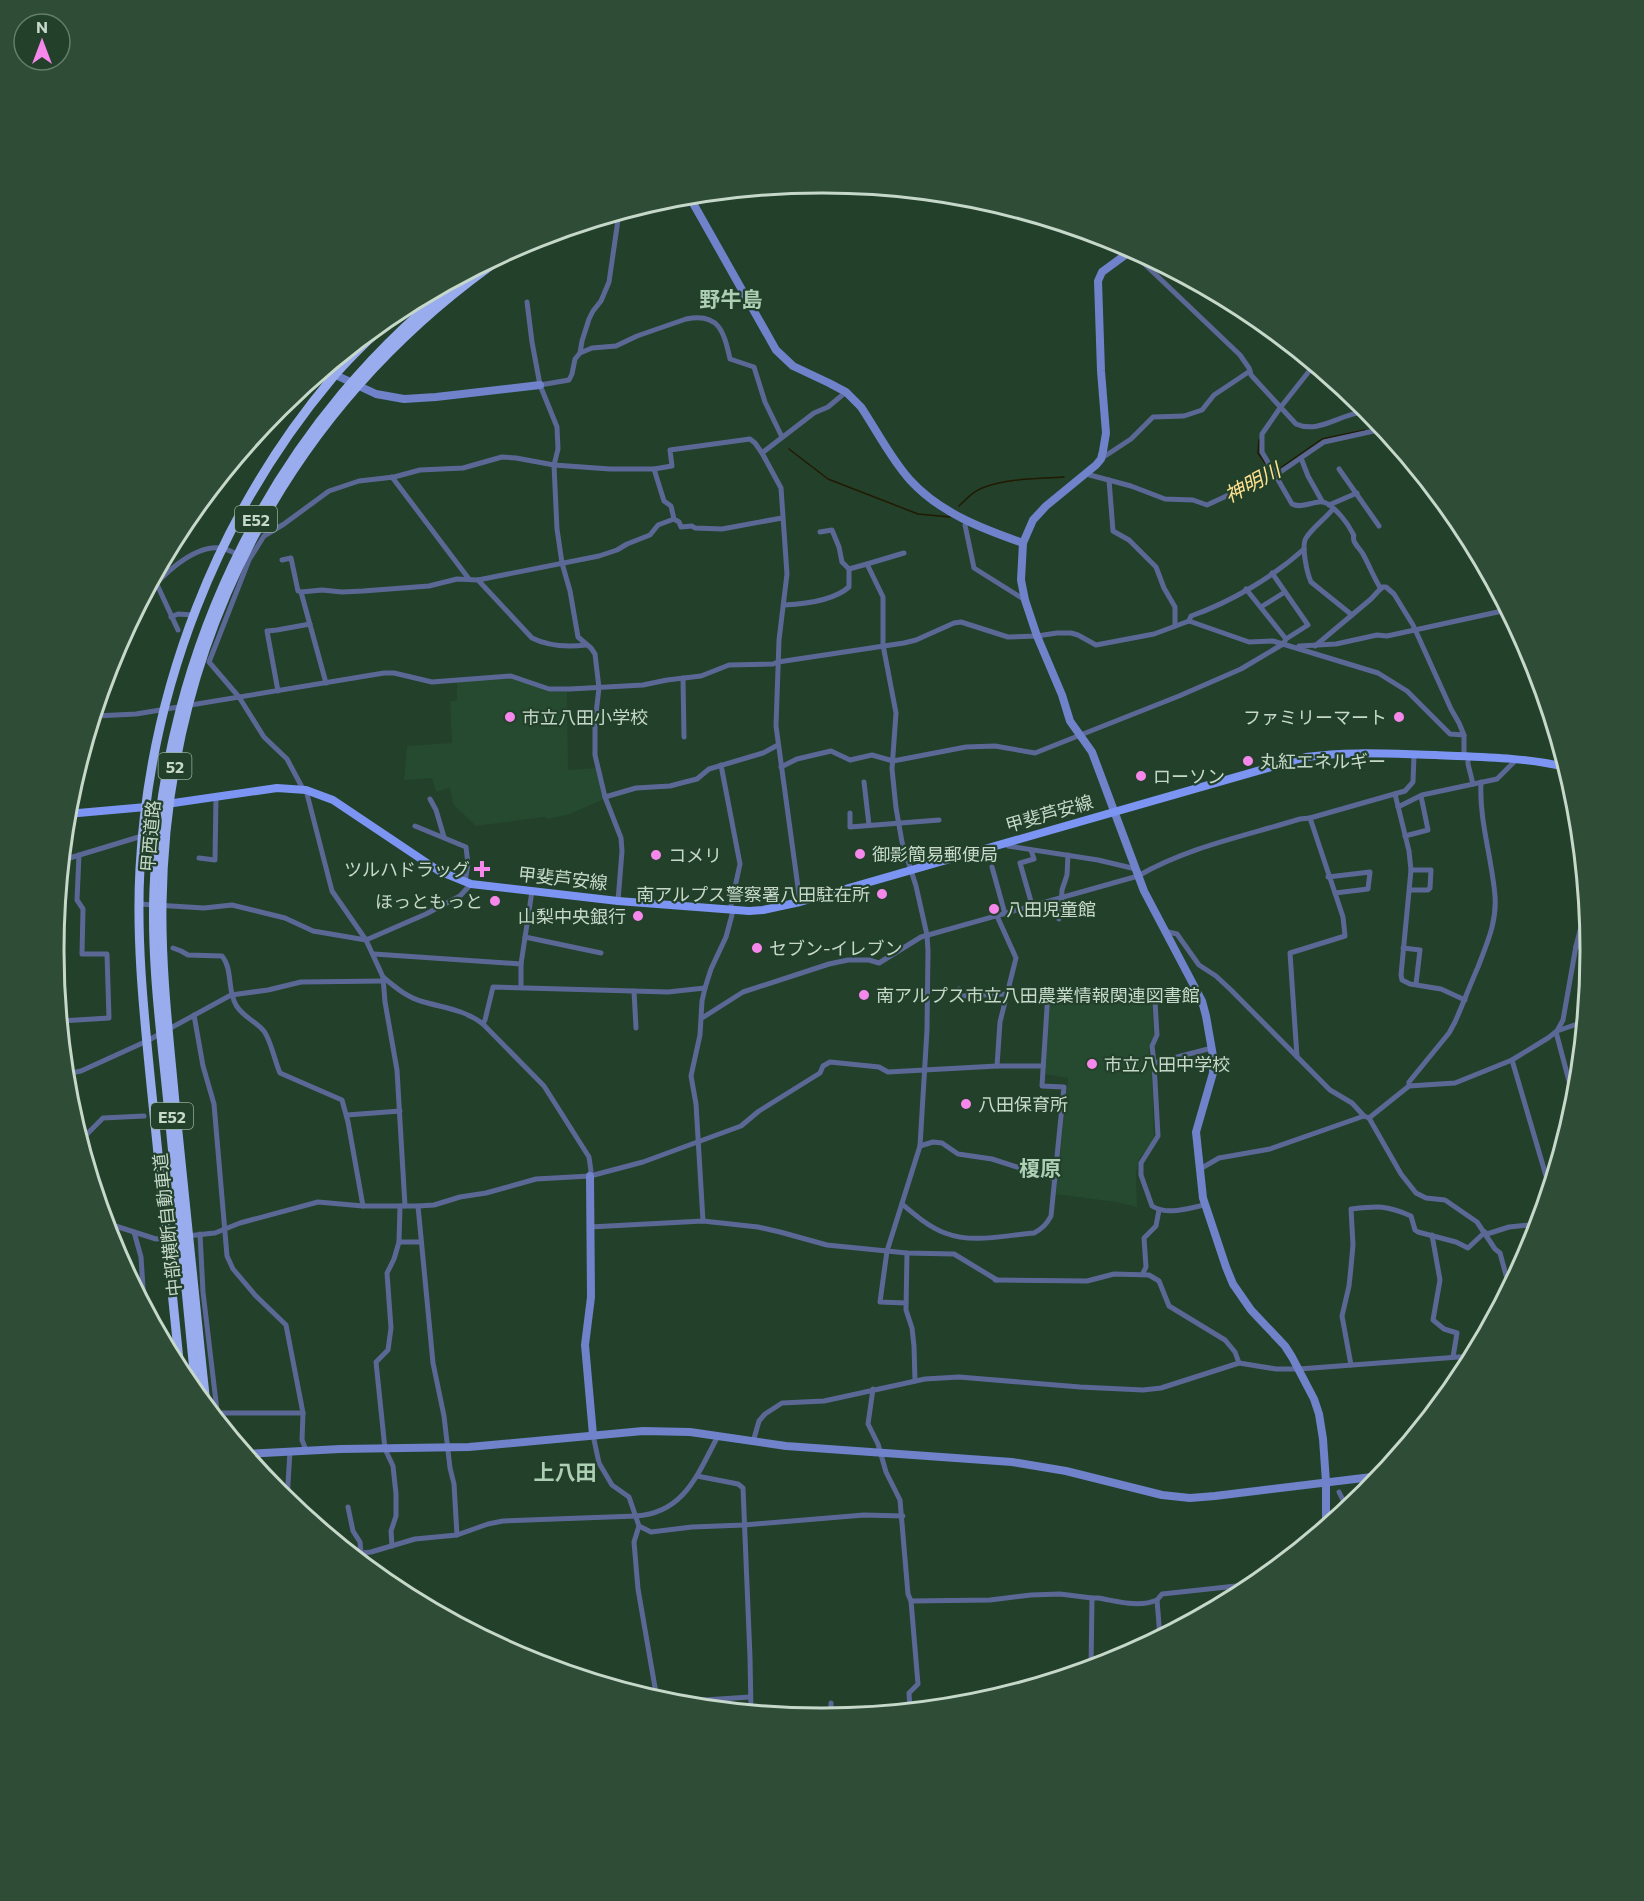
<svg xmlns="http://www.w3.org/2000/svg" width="1644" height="1901" font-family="Commissioner,'Noto Sans JP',sans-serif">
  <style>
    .built { fill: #254a2f }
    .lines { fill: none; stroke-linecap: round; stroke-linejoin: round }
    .stream { stroke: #221a02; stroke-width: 1.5 }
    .street { stroke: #5b6896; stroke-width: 5 }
    .secondary { stroke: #6f82ca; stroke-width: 8 }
    .primary { stroke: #7d95f2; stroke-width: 8 }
    .highway { stroke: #99acee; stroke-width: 9 }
    .highway-bridge { stroke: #99acee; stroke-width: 9 }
    .poi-dot { fill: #f788eb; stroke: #22402a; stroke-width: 2 }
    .labels { text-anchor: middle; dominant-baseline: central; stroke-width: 4.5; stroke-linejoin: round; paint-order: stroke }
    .shield { fill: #22402a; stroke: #95aa9a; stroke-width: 1.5 }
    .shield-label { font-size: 16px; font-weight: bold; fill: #c6d8ca }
    .poi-label { font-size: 18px; fill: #c6d8ca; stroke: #22402a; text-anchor: start }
    .street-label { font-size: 18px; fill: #c6d8ca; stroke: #22402a }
    .water-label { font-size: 20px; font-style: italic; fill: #fde18e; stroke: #22402a }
    .quarter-label { font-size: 21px; font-weight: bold; fill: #adcfb4; stroke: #22402a }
    .rim { fill: none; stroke: #c6d8ca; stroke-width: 3 }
  </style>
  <rect width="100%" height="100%" fill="#22402a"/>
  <!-- built -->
  <g class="built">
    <path d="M512 677 548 692H567L568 770 597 768 604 799 570 814 548 819 544 817 476 826 453 804 450 788 436 792 432 778 404 780 407 746 452 743 450 702 457 700V682Z"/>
    <path d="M1050 995 1149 1000 1152 1003 1154 1036 1149 1045V1062L1152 1068 1154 1140 1139 1159 1136 1173 1137 1207 1116 1202 1056 1194 1068 1078 1045 1074Z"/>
  </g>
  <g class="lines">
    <!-- stream -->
    <g class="stream">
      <path d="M1381 432 1388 436"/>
      <path d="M1259 440 1258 453 1265 463"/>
      <path d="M789 449 828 479 918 514 950 517"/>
      <path d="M1276 471 1322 439 1365 430"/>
      <path d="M1261 480 1272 474"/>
      <path d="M1443 502 1450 519 1460 529"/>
      <path d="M959 506C967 498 975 490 985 487 1010 478 1039 479 1064 477"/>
    </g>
    <!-- street -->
    <g class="street">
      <path d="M1131 251 1240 355 1249 368 1251 375 1296 424C1320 435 1343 411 1369 412"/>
      <path d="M527 302 532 342 540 385 557 427 558 449 554 465 557 529 562 563 570 591 578 637 591 648 595 654 599 688 595 722V755L605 797 621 838 622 851 618 901"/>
      <path d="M580 353 592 348 616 346 637 336 686 319C719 312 724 332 730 359L754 367 765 402 782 437"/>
      <path d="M340 357 344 354"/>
      <path d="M1314 365 1280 408 1262 434V452L1292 504C1304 510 1317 497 1328 504 1337 510 1347 522 1352 532 1356 539 1352 533 1354 541 1356 546 1362 551 1364 556 1370 567 1374 578 1381 589"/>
      <path d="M540 385 569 380 572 374 575 359 580 353 582 341 589 319 593 311 601 301 609 282 619 213"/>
      <path d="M762 453 814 413 828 407 846 392"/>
      <path d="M1102 458 1131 439 1153 417 1184 416 1202 410 1214 395 1250 371"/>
      <path d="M1301 458 1308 476 1322 501"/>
      <path d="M654 469 664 501 671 506 674 519 679 522 681 527 692 526 695 528 722 529 782 518"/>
      <path d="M1339 469 1379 526"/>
      <path d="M1086 474 1131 486 1165 499 1193 500 1207 505 1235 492 1273 470"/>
      <path d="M1276 475 1324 442 1383 429"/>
      <path d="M392 477 469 579"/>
      <path d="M1109 480 1113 531 1129 540 1156 567 1164 588 1175 607V626"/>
      <path d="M1329 505 1357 493"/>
      <path d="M1333 509C1325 519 1313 527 1306 538 1301 546 1307 573 1311 582L1352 615"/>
      <path d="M1450 512 1457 523 1463 529"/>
      <path d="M967 521 965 525 974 568 1025 600"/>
      <path d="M820 532 832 530 839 547 842 562 849 569"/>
      <path d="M282 560 291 558 298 591 301 592 322 590 342 592 363 591 429 586 457 579 478 580 599 556 617 550 627 544 650 535 658 525 674 519"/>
      <path d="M867 564 904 553"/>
      <path d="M154 578 178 630"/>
      <path d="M478 580 532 638C548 646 569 647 586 645"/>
      <path d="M1246 589 1286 639"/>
      <path d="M301 592 326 683"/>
      <path d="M144 598C159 578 193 544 221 548 227 549 234 553 239 555"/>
      <path d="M784 605C805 604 833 601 849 587V569L867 564 883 597V645L896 713 892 769 896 808 902 842 916 886 927 935 928 951 927 1030 920 1146 887 1251 880 1302 906 1303"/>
      <path d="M1261 607 1285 592"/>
      <path d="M171 617 178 614 193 615"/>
      <path d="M1189 621 1191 616C1231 602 1273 577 1304 549"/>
      <path d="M1299 646 1336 644 1377 635 1387 636 1507 610"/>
      <path d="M1315 646 1371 599 1382 587H1386L1394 594 1413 625 1451 709 1459 723 1464 735V756"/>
      <path d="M683 678 684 737"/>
      <path d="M278 691 267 631 277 630 310 624"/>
      <path d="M95 716 136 714 384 673H394L432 682 511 676 549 689H570L643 685 667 680 701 676 729 665 773 664 778 662 904 643 916 640 954 623 961 622 1008 637 1037 636 1057 633H1071L1078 635 1096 645 1154 634 1189 621 1249 642 1273 641 1378 673 1407 691 1450 734 1464 735"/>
      <path d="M1468 756V764L1473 784"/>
      <path d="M721 765 740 864 730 910"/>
      <path d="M781 767 797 759 831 751 850 760 872 755 893 761 966 747 995 746 1035 753 1179 696 1241 669 1283 644 1286 639 1308 625 1272 573"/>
      <path d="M864 782 869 825"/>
      <path d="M303 789 287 759 264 737 239 697 209 662 249 560 264 536 284 524 329 491 359 481 394 477 420 470 463 468 502 457 516 458 554 465 610 469H654L672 466 670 450 750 439 755 443 762 453 781 488 787 574 779 640 776 726 800 902"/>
      <path d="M306 790 332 891 366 940 383 977 385 1002 397 1070 405 1206"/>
      <path d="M1395 794 1409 851 1411 870 1401 975 1402 980 1410 984 1441 989 1465 1000"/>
      <path d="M605 797 636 788 670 786 685 782 697 779 709 769 763 753 778 745"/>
      <path d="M430 799 436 810 444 837"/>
      <path d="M1398 807 1422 795 1497 779 1516 760"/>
      <path d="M850 813V827L939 820"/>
      <path d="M1310 818 1405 791 1413 782 1414 755"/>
      <path d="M415 826 466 847 468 864 465 882"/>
      <path d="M1405 836 1428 830 1421 796"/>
      <path d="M1007 842 1008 846 1098 860 1136 869"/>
      <path d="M1031 850 1034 859 1020 863 1032 905"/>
      <path d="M199 858 215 860 216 797"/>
      <path d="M63 860 142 836"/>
      <path d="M992 867 1005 914"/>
      <path d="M1328 877 1370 872 1368 889 1335 893"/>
      <path d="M1410 890H1428L1430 888 1431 870H1411"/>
      <path d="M139 904 204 908 232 905 285 918 313 931 366 940 426 914 460 896 471 884"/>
      <path d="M1059 919 1061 910 1062 890 1067 875 1068 855"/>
      <path d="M1164 931 1177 934 1199 965 1216 976 1231 990 1330 1090 1352 1103 1364 1116 1369 1118 1401 1174 1416 1193 1426 1198 1445 1200 1477 1222 1495 1249 1500 1253 1509 1286"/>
      <path d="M525 937 601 953"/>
      <path d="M1576 946 1590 948"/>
      <path d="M173 948 181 951 188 955 222 956C233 969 227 990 236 1005 242 1016 255 1021 263 1030 270 1037 275 1062 280 1073L342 1100 348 1122 363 1206"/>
      <path d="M1403 948 1420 950 1416 984"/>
      <path d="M374 954 521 964"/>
      <path d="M383 977C396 988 408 998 424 1002 445 1008 465 1010 483 1024L544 1086 589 1157 591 1171 590 1176"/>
      <path d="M521 987V964L532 891"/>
      <path d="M959 989 960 996 1007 994"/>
      <path d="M634 991 636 1028"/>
      <path d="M194 1015 203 1066 214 1104 227 1256 233 1269 255 1295 286 1325 303 1413 302 1440 306 1450"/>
      <path d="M702 1018 743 992 829 964 848 960H869L879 963 921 937 1138 876C1188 847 1245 836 1300 819L1310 818 1343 917 1345 936 1290 953 1297 1057"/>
      <path d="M61 1021 109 1018 107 954H82L83 909 77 900 79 855"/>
      <path d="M483 1024 485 1020 493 987 668 992 705 988"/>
      <path d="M1557 1031 1583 1022"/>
      <path d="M1556 1032 1573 1096 1576 1097"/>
      <path d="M1512 1060 1549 1186"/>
      <path d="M1154 1063 1212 1048"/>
      <path d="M997 1066 1000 1022 1016 958 997 916"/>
      <path d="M72 1073 76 1115"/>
      <path d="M66 1074 81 1071 147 1041 231 995 268 990 301 982 383 981"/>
      <path d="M1409 1086V1082L1449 1033 1455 1022C1463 1004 1470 985 1478 967 1487 943 1497 922 1495 896 1492 858 1479 821 1481 782"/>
      <path d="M347 1115 400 1111"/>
      <path d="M1369 1118 1409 1086 1455 1083 1512 1060 1548 1038 1557 1031 1563 1020 1576 946 1586 907"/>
      <path d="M81 1140 103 1118 144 1116"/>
      <path d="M920 1146 933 1142 942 1143 958 1154 992 1159 1055 1179"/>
      <path d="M1200 1169 1219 1158 1270 1149 1364 1116"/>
      <path d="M902 1204C915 1215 929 1227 945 1233 973 1244 1006 1235 1034 1233 1042 1229 1047 1224 1051 1216L1064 1087 1042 1086 1048 992 1145 994 1151 997 1155 1002 1157 1035 1152 1046 1154 1063 1158 1136 1141 1163V1175L1152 1206C1168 1216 1188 1208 1205 1205"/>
      <path d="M418 1206 433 1363 444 1416 450 1468 454 1484 457 1535"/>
      <path d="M703 1221 696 1104 691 1076 700 1035 702 1001 705 988 711 969 726 937 733 911"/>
      <path d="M106 1223 156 1239 167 1238 215 1233 240 1223 318 1202 363 1206H418L434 1205 460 1197 486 1193 536 1179 590 1176 643 1162 741 1126 759 1111 820 1073 823 1066 830 1062 879 1067 888 1072 997 1066H1043"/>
      <path d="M590 1227 703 1221 758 1227 780 1232 827 1245 907 1253 954 1254 997 1280"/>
      <path d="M134 1232 141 1257 144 1303"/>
      <path d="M200 1234 203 1292 218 1419"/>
      <path d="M1487 1234 1509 1227 1538 1224"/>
      <path d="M1432 1235 1440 1280 1433 1320 1444 1329 1457 1333 1453 1357"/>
      <path d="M399 1242H421"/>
      <path d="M907 1253 906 1310 912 1328 914 1346 915 1381"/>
      <path d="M1143 1273 1146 1267 1144 1238 1156 1226 1159 1210"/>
      <path d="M995 1280 1087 1281 1114 1274 1149 1275 1159 1281 1169 1306 1225 1340 1235 1352 1239 1363"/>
      <path d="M1351 1365 1342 1316 1349 1286 1351 1267 1353 1245 1351 1209C1378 1206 1386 1205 1411 1216L1415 1230 1418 1232 1456 1242 1468 1248 1485 1232"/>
      <path d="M873 1389 868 1424 878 1444 886 1472 900 1500 908 1594 911 1601 918 1684 909 1693 910 1710"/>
      <path d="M217 1413H303"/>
      <path d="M593 1435 599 1463 612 1485 629 1497 639 1526 634 1542 638 1589 657 1699"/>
      <path d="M753 1442 759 1421 765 1414 782 1403 824 1401 925 1379 959 1377 1080 1387 1143 1390 1161 1388 1239 1363 1276 1369H1299L1472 1356"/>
      <path d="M697 1476 738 1484 743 1488 750 1657 751 1711"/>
      <path d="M1339 1492 1347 1508"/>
      <path d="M287 1500 290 1451"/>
      <path d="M348 1507 353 1531 360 1542 361 1553"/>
      <path d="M639 1526 651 1532 692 1527 744 1525 864 1515 903 1516"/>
      <path d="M392 1546 391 1531 396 1516V1494L393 1466 385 1449 376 1362 388 1350 391 1328 387 1273 394 1259 399 1242 400 1206"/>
      <path d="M352 1554 371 1552 415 1539 457 1535 488 1524 503 1521 636 1516C685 1513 698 1473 718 1436"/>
      <path d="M911 1601 990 1600 1031 1595 1060 1594 1092 1598"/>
      <path d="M1160 1637 1157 1600 1162 1594 1255 1584"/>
      <path d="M1091 1668 1092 1598H1098C1117 1601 1138 1608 1157 1600"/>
      <path d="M831 1703V1718"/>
      <path d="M672 1704 689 1701 750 1697"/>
    </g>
    <!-- secondary -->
    <g class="secondary">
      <path d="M689 196 776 350 793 366 829 383 846 392 861 407C877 431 891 459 910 480 940 513 983 529 1023 543"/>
      <path d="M1132 250 1102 272 1098 281 1101 371 1106 433 1103 451 1101 459 1096 465 1046 506 1033 520 1023 543 1021 580 1025 600 1037 636 1062 695 1070 721 1092 752 1144 891 1202 1001 1206 1016 1213 1056V1073L1196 1132 1203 1198 1226 1267 1233 1284 1251 1310 1285 1346 1292 1357 1314 1399 1319 1414 1323 1439 1326 1482V1526"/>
      <path d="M325 370 376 394 404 399 436 397 540 385"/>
      <path d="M590 1176 591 1297 585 1345 593 1435"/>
      <path d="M246 1454 340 1449 469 1447 643 1431 690 1432 786 1446 1012 1462 1066 1471 1162 1495 1190 1498 1215 1496 1380 1476"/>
    </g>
    <!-- primary -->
    <path class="primary" d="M67 814 146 807 277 788 306 790 333 800 439 871 471 884 618 901 749 911 763 910 800 902 1306 757C1349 751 1392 754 1435 755 1478 757 1524 757 1565 767"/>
    <!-- highway -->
    <g class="highway">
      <path d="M180 1370C171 1275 161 1180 151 1085 144 1014 136 941 140 868 150 689 217 515 333 377 354 352 379 330 402 308"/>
      <path d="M206 1404C195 1304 185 1204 175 1103 169 1037 161 970 162 904 166 633 294 396 519 246"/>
    </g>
    <!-- highway-bridge -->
    <path class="highway-bridge" d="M196 1392C186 1296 177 1200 168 1104 161 1033 151 961 154 889 162 649 278 414 473 270"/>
  </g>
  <!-- markers -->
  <g class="poi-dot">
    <circle cx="510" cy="717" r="6"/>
    <circle cx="1399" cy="717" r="6"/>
    <circle cx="1248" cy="761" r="6"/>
    <circle cx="1141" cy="776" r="6"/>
    <circle cx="860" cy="854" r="6"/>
    <circle cx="656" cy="855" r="6"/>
    <path d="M479 860h6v6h6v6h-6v6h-6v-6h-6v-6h6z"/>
    <circle cx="882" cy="894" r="6"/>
    <circle cx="495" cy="901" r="6"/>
    <circle cx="994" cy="909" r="6"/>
    <circle cx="638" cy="916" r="6"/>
    <circle cx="757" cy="948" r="6"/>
    <circle cx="864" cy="995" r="6"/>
    <circle cx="1092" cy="1064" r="6"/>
    <circle cx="966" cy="1104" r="6"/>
  </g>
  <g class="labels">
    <!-- shield labels -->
    <g class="shield">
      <rect x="235" y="506" width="42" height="26" rx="4.5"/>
      <rect x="158.5" y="753" width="33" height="26" rx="4.5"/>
      <rect x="151" y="1103" width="42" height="26" rx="4.5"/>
    </g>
    <g class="shield-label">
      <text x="256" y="519">E52</text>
      <text x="175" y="766">52</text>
      <text x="172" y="1116">E52</text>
    </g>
    <!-- poi labels -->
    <g class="poi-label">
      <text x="522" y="717">市立八田小学校</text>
      <text x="1387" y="717" text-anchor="end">ファミリーマート</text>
      <text x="1260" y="761">丸紅エネルギー</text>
      <text x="1153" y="776">ローソン</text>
      <text x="872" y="854">御影簡易郵便局</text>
      <text x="668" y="855">コメリ</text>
      <text x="470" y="869" text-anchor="end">ツルハドラッグ</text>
      <text x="870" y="894" text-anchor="end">南アルプス警察署八田駐在所</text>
      <text x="483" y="901" text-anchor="end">ほっともっと</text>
      <text x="1006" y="909">八田児童館</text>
      <text x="626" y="916" text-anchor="end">山梨中央銀行</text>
      <text x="769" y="948">セブン-イレブン</text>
      <text x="876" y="995">南アルプス市立八田農業情報関連図書館</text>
      <text x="1104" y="1064">市立八田中学校</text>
      <text x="978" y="1104">八田保育所</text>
    </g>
    <!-- street labels -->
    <g class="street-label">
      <text transform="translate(1049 813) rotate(-16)">甲斐芦安線</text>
      <text transform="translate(150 836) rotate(-85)">甲西道路</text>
      <text transform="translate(563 878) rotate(6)">甲斐芦安線</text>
      <text transform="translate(167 1225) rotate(-96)">中部横断自動車道</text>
    </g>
    <!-- water labels -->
    <g class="water-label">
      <text transform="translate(1252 482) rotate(-28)">神明川</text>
    </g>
    <!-- quarter labels -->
    <g class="quarter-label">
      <text x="731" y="298">野牛島</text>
      <text x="1040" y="1167">榎原</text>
      <text x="565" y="1471">上八田</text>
    </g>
  </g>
  <!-- crop -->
  <path d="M0 0H1644V1901H0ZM821 193H823A757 757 0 0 1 1580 950V951A757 757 0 0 1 823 1708H821A757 757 0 0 1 64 951V950A757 757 0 0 1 821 193Z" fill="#2f4c37" fill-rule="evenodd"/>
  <path class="rim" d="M821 193H823A757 757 0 0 1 1580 950V951A757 757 0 0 1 823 1708H821A757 757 0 0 1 64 951V950A757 757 0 0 1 821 193Z"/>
  <!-- north arrow -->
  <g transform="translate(42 42)"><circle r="28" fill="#22402a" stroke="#647d6a" stroke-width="1.5"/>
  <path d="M0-4.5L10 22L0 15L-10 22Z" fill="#f788eb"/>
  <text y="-9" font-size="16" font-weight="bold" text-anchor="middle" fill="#c6d8ca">N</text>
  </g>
</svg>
